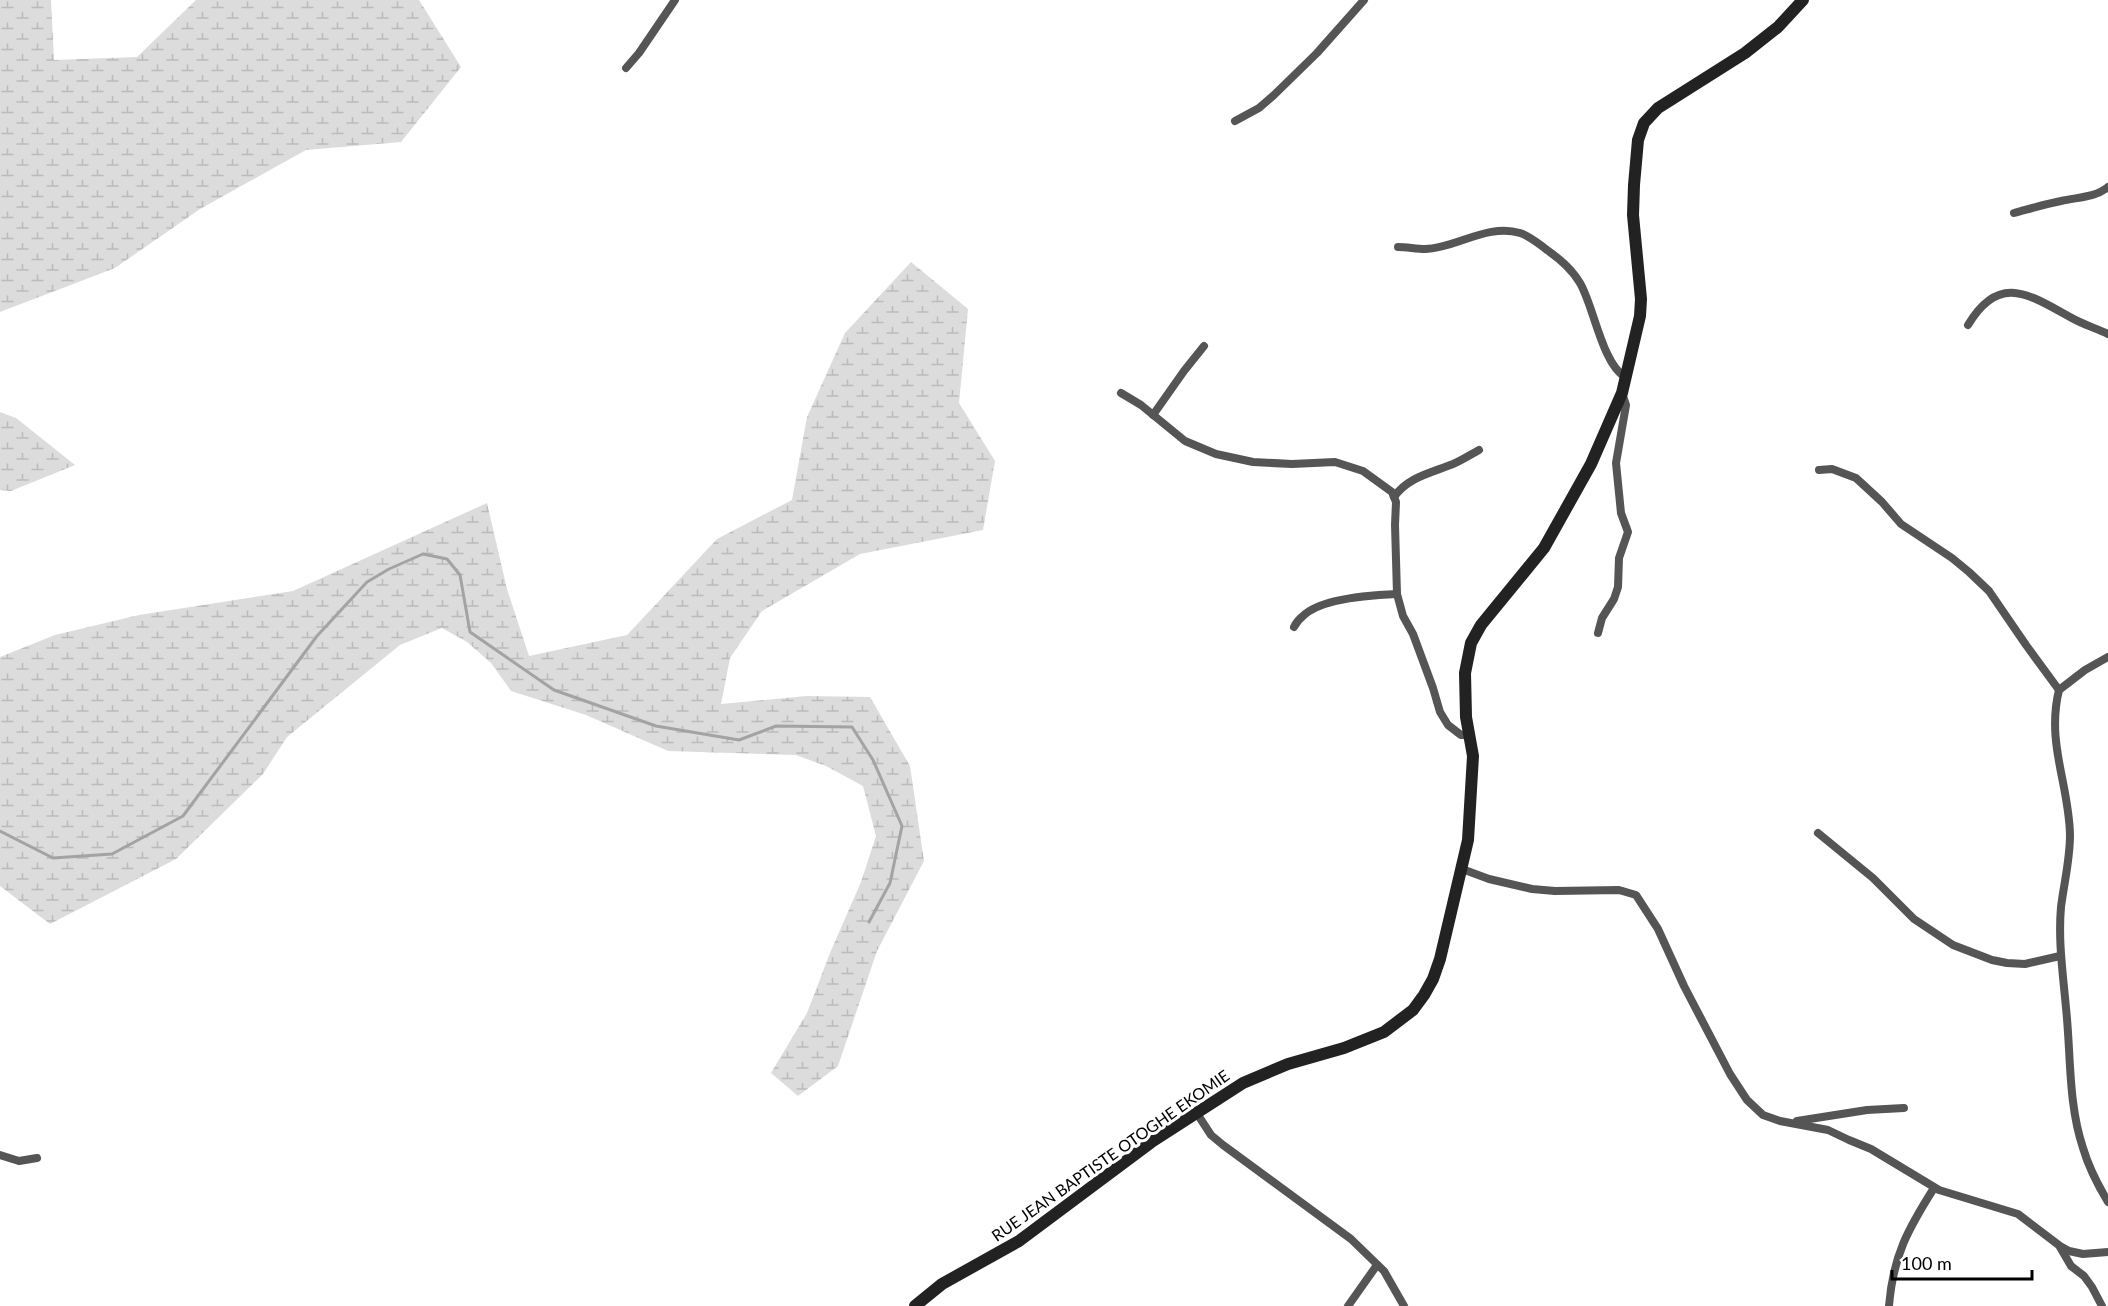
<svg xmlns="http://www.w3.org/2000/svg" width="2108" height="1306" font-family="Lato,sans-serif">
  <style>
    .wetland { fill: url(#wetland-marsh) }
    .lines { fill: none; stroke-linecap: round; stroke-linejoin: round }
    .stream { stroke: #a3a3a3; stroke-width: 3 }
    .street { stroke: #555; stroke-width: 8 }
    .secondary { stroke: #222; stroke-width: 12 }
    .labels { text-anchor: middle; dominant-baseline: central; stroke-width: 6; stroke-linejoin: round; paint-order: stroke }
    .street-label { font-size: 16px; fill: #000; stroke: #fff }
  </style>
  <defs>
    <pattern id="wetland-marsh" width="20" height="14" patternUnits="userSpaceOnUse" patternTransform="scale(1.5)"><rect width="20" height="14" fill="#dcdcdc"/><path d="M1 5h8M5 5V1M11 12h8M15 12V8" fill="none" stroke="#bbb"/></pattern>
  </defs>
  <rect width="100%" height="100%" fill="#fff"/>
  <!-- wetland -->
  <g class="wetland">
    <path d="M0 0H51L54 60 137 57 196 0H419L461 67 401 142 306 150 200 209 115 268 0 312Z"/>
    <path d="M911 262 968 309 959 403 995 461 983 530 860 554 762 611 730 658 721 704 806 696 870 697 910 766 924 861 877 951 838 1066 798 1096 771 1073 807 1013 830 953 861 882 876 836 863 786 826 766 796 755 668 751 586 715 511 691 491 663 467 642 442 628 400 645 287 737 263 774 176 859 50 924 0 886V657L55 635 139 615 293 591 487 503 507 589 529 656 627 635 717 539 792 500 807 417 845 333Z"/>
    <path d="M0 412 16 418 75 465 11 491 0 490Z"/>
  </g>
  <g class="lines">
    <!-- stream -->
    <path class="stream" d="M0 831 53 858 112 854 183 816 317 636 367 582 389 569 423 554 447 559 460 575 470 632 554 690 656 726 739 740 776 726 852 727 873 760 902 826 890 883 869 922"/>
    <!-- street -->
    <g class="street">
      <path d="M626 68 639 53 675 0"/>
      <path d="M1235 121 1259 108 1274 95 1317 53 1364 0"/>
      <path d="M2014 213C2029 209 2045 204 2061 201 2077 197 2095 198 2108 187"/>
      <path d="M1398 247C1407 247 1416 249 1425 249 1456 248 1488 223 1520 233 1530 236 1539 244 1547 250 1560 259 1572 269 1580 283 1594 307 1602 363 1625 377"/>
      <path d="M1968 325C1999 273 2028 294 2070 317 2082 324 2095 328 2108 334"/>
      <path d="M1121 393 1141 405 1185 441 1216 454 1253 462 1292 464 1335 462 1363 471 1392 492 1396 502 1395 525 1397 594 1403 616 1413 634 1433 688 1440 712 1448 725 1461 735H1470"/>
      <path d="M1153 415 1184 371 1204 346"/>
      <path d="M1819 470 1832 469 1856 478 1882 502 1901 524 1952 558 1969 572 1989 591 2026 645 2059 690"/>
      <path d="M1394 497C1408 477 1431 473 1453 464 1462 460 1470 455 1479 450"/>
      <path d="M1294 627C1296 623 1299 619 1303 616 1321 598 1372 595 1397 594"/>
      <path d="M1598 633 1602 618 1614 599 1618 587 1619 558 1628 532 1621 513 1616 463 1626 405 1622 393"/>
      <path d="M2108 657 2085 670 2059 690C2046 743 2069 784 2070 835 2070 860 2064 883 2061 907 2058 941 2063 974 2066 1008 2071 1054 2068 1103 2083 1148 2088 1165 2099 1187 2108 1202"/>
      <path d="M1818 833 1873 878 1914 919 1953 945 1992 960 2007 963 2025 964 2060 956"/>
      <path d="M1462 869 1489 879 1532 889 1555 891 1619 890 1636 895 1658 929 1684 986 1730 1074 1747 1100 1763 1115 1780 1121 1828 1130 1849 1140 1871 1149 1939 1190 2018 1214 2060 1246 2069 1251 2083 1254 2108 1252"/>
      <path d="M1196 1112 1211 1135 1223 1145 1351 1239 1384 1271 1404 1306"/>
      <path d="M1797 1121 1867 1110 1904 1108"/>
      <path d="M0 1155 19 1161 37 1158"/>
      <path d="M2060 1247 2071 1266 2084 1276 2092 1287 2102 1306"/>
      <path d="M1348 1306 1377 1265"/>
      <path d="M1889 1306C1893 1256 1908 1229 1934 1188"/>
    </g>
    <!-- secondary -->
    <path class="secondary" d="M915 1306 942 1284 1019 1241 1153 1141 1243 1083 1288 1064 1344 1048 1384 1032 1413 1010 1424 995 1433 979 1440 959 1468 840 1473 756 1466 717 1465 673 1471 643 1481 625 1544 548 1591 464 1622 393 1640 316 1641 299 1633 215 1634 185 1638 140 1644 123 1658 108 1745 53 1778 27 1803 0"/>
  </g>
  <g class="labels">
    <!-- street labels -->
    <g class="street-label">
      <text transform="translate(1110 1155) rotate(-35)">RUE JEAN BAPTISTE OTOGHE EKOMIE</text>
    </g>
  </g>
  <!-- scale -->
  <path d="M1892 1270v9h140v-9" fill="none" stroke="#000000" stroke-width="3"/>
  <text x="1901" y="1270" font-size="18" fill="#000000" stroke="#ffffff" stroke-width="4.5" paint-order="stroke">100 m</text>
</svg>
